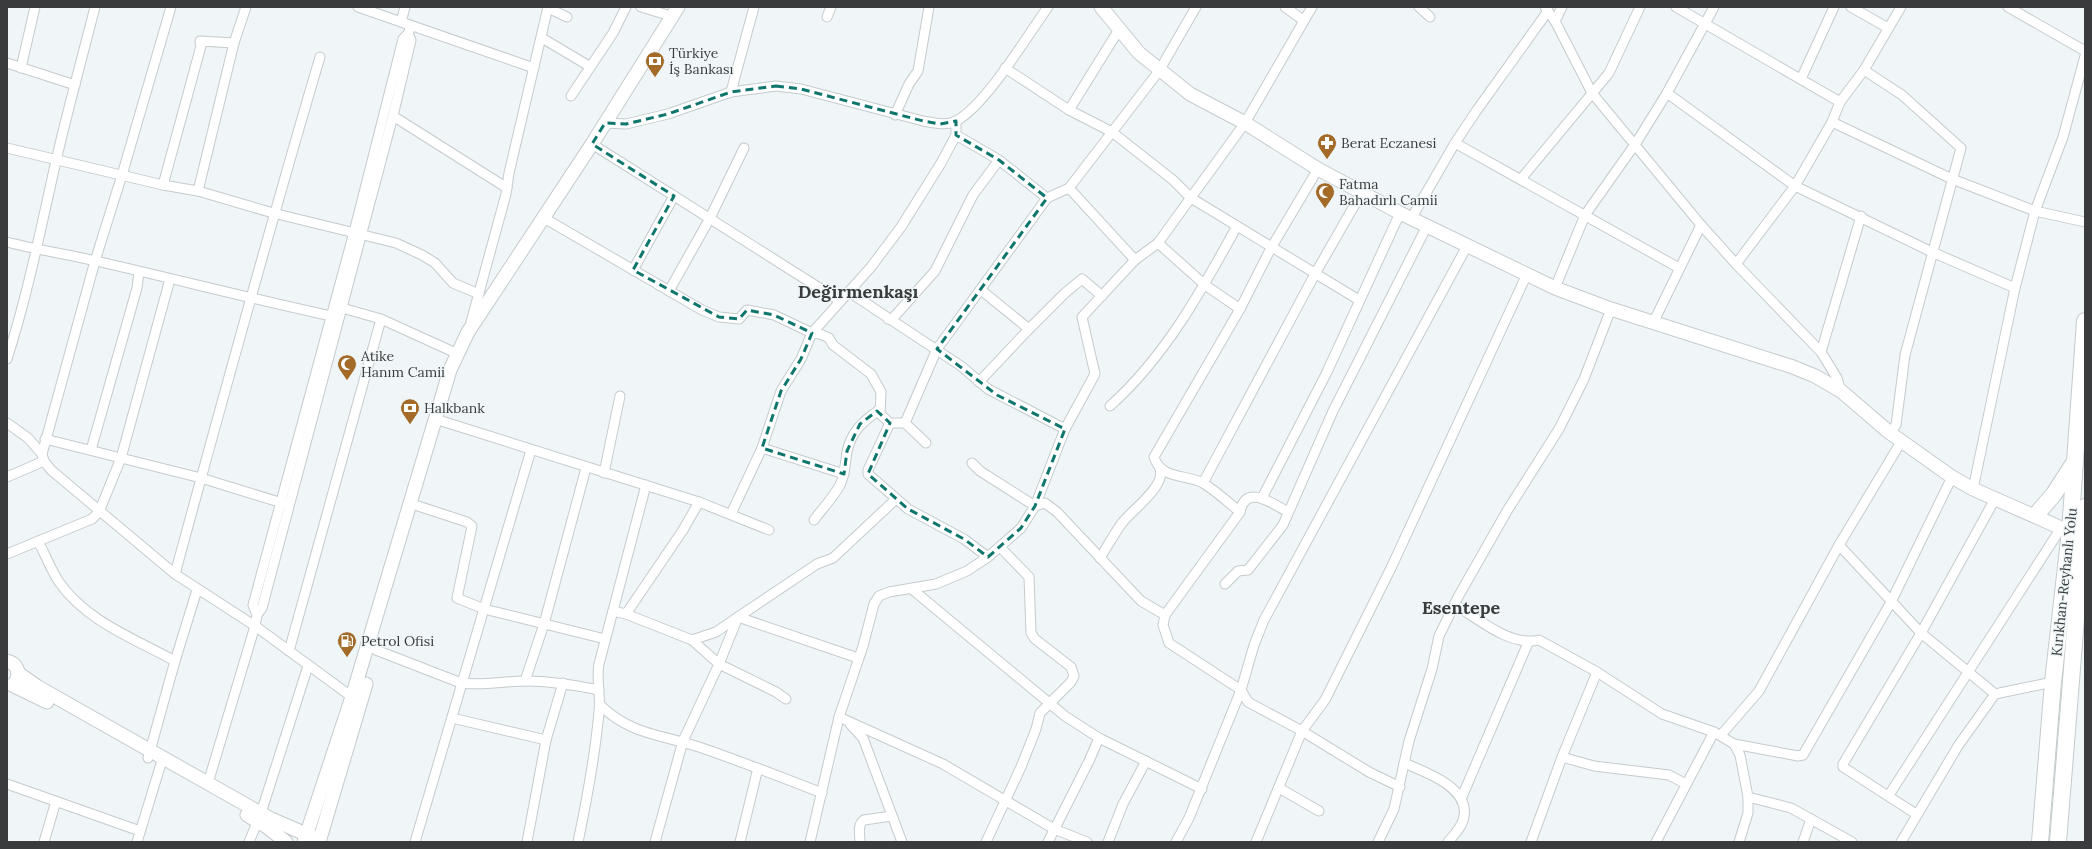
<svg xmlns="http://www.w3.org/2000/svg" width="2092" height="849" font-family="Lora,serif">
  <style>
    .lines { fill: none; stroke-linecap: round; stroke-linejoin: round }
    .street-casing { stroke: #c5cbcd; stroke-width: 11 }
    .secondary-casing { stroke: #c5cbcd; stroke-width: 15 }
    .highway-casing { stroke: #c5cbcd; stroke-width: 18 }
    .street { stroke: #fff; stroke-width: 9 }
    .secondary { stroke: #fff; stroke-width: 13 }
    .highway { stroke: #fff; stroke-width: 16 }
    .marked { fill: none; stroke: #0f766e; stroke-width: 3; stroke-dasharray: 8 5; stroke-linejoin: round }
    .labels { text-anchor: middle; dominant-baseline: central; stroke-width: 3; stroke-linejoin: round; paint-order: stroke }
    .poi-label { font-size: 14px; fill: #393b3c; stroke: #f0f6f8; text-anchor: start }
    .street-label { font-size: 14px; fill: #393b3c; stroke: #f0f6f8 }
    .district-label { font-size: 18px; font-weight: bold; fill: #393b3c; stroke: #f0f6f8 }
  </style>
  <rect width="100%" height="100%" fill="#f0f6f8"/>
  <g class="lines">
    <defs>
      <g id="street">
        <path d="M171 7 122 175 95 261 42 454 44 461 51 470 175 574 255 626 352 697"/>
        <path d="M358 7 534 68"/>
        <path d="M641 7 671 16"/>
        <path d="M1285 7 1303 20"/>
        <path d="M1419 7 1430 17"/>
        <path d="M1545 7 1555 21 1592 93 1701 225 1736 264 1821 352 1837 378 1841 391"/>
        <path d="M1676 7 1840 102"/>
        <path d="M1851 7 1888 28"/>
        <path d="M2008 7 2085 51"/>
        <path d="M548 8 567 17"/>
        <path d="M827 17 831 7"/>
        <path d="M1555 21 1562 7"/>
        <path d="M401 22 405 7"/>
        <path d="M542 38 589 66"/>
        <path d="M7 63 75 85"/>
        <path d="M21 68 35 7"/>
        <path d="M1005 68 1069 110 1112 132 1173 180 1191 198 1359 300"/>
        <path d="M1864 70 1902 95 1961 148 1905 355 1896 425 1890 433"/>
        <path d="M1801 79 1834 7"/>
        <path d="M731 92 754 7"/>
        <path d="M1667 93 1795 186 1932 252 2015 288"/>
        <path d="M571 96 613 33 626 7"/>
        <path d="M1069 110 1120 28"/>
        <path d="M895 115 909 84 918 71 929 7"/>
        <path d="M393 116 507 188"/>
        <path d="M1832 122 1952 179 2035 211 2085 222"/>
        <path d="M605 123 626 124 668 114 731 92 776 86 801 89 923 121C934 123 947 126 956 121 986 105 1027 36 1048 7"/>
        <path d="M956 135 999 160 1047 198 1069 188 1159 71 1196 7"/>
        <path d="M1455 143 1679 268"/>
        <path d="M592 144 840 301"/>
        <path d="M7 148 163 185 198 191 273 213 396 243 422 255 435 263 453 283 479 294"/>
        <path d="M1521 179 1609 73 1640 7"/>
        <path d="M163 185 201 46 200 41 234 43"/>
        <path d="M1069 188 1135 260 1158 243 1245 123 1312 7"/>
        <path d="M198 191 234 43 246 7"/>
        <path d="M544 218 702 310 719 317 739 319 747 310 774 315 812 333 820 334 829 338 833 345 871 374 881 392 880 414 890 423H905L926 443"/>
        <path d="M1411 219 1455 143 1477 110 1548 11"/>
        <path d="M7 242C37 250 67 254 96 261 175 279 253 299 331 316L342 308 381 319 458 354"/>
        <path d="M1158 243 1205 285 1240 309"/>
        <path d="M1736 264 1795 186 1832 122 1840 102 1864 70 1901 7"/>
        <path d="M633 270 674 196"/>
        <path d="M1555 288 1585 215 1636 143 1667 93 1714 7"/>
        <path d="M981 290 1029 329"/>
        <path d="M669 291 710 218 744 148"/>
        <path d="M849 292 961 366 988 389 1065 429"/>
        <path d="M888 319 893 318 935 271 973 195 999 160"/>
        <path d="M1654 321 1701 225"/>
        <path d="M471 322 506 194 509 173 548 7"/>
        <path d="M1821 352 1861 216"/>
        <path d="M7 359C28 294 41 227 56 161 68 109 82 58 95 7"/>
        <path d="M979 382 1029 329 1065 293 1082 279 1102 296"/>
        <path d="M1110 406C1165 357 1202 290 1237 226"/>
        <path d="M435 419 699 502 769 530"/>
        <path d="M7 423 28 438 42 454"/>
        <path d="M890 423 868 470V474L908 509 964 539 988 557"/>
        <path d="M905 423 937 349 1047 198"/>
        <path d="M45 439 201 478 282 503"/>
        <path d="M762 448 844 474"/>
        <path d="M91 450 137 288 139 272"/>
        <path d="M972 463 980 471 1035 506 1045 503 1057 512 1141 601 1165 615 1163 625 1169 643 1241 690 1248 702 1302 731 1369 772 1400 787"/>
        <path d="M604 473 620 396"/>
        <path d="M7 477 44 461"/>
        <path d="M1203 483 1315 274 1362 192"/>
        <path d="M1973 489 2015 288 2035 211 2063 137 2085 56"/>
        <path d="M1262 498 1327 372 1400 213"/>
        <path d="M418 506 467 522 472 526 457 598 484 609 605 639"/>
        <path d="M1240 512C1228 502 1216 491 1203 483 1187 474 1161 480 1154 457L1240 309 1271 248 1318 169"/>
        <path d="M731 514 762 448 781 391 801 359 812 333 871 267 901 227 941 163 956 135V121"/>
        <path d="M814 520C822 509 833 498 840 485 845 475 845 464 847 452 851 432 862 422 879 410"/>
        <path d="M38 541C45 554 51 570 59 582 86 621 135 639 175 661"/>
        <path d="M1839 545 1921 633 1995 694"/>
        <path d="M7 554 92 519 99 512 121 458 170 279"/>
        <path d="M1100 558C1107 547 1114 534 1122 523 1132 510 1166 486 1160 469"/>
        <path d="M175 574C222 401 269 229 320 57"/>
        <path d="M1225 584 1238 571 1248 570 1283 525 1333 411 1427 226"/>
        <path d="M913 590 1065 716 1099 738 1202 789"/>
        <path d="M1455 605C1479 619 1510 647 1539 640L1597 672 1662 714 1714 732 1734 744 1740 755 1748 797V813L1739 842"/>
        <path d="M613 611 626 614 692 640 719 664 776 692 786 699"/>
        <path d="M626 614 683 530 699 502"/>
        <path d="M257 615 262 608 393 116 411 40 408 34"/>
        <path d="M1165 615 1240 512C1246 483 1273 504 1288 512"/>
        <path d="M692 640 716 632 738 617 858 658"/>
        <path d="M376 650 461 683C483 686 504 681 526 681 550 681 574 685 599 690"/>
        <path d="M289 651 381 319"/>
        <path d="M525 681 544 624 586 468"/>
        <path d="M600 705C631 735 660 734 699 747 740 761 781 777 822 793"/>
        <path d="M839 717 943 764 1054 829 1087 842"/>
        <path d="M452 718 546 740"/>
        <path d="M850 724 863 738 902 842"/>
        <path d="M1721 735 1759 691 1839 545 1901 442"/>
        <path d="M1734 744 1798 756 1803 755 1891 602 1952 477"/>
        <path d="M1562 757 1594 766 1669 775 1686 784"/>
        <path d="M148 758 175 661 197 590"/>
        <path d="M1404 763C1425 772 1469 787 1464 816 1463 826 1454 835 1448 842"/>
        <path d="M208 783 255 626 257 615 253 605 354 232 403 39 408 34 411 26"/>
        <path d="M7 784 140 831"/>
        <path d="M1279 788 1319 811"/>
        <path d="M1889 795 2061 528"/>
        <path d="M1748 797 1791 808 1852 842"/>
        <path d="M1461 799 1528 643"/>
        <path d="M1916 814 1843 767V764L1921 633 1995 499"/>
        <path d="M44 842 56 801"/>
        <path d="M137 842 163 757"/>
        <path d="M249 842 261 813 308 666"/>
        <path d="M415 842 531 450"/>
        <path d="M527 842 546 740 563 683"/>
        <path d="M578 842C587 799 595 756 599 712 601 696 596 680 599 664L646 485"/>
        <path d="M655 842 683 741 719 664 738 617 817 564 833 558 896 499"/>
        <path d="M740 842 758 768"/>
        <path d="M810 842 839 717 863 646 874 604 879 596 889 592 936 584 967 571 988 557 1021 528 1035 506 1065 429 1095 374 1082 317 1135 260"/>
        <path d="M860 842C860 834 857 825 864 820L892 816"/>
        <path d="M986 842 1021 767 1036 729 1040 713 1071 682 1074 676 1071 667 1035 639 1031 633 1029 577 1000 547"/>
        <path d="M1048 842 1089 761 1099 738"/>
        <path d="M1108 842 1123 804 1146 761"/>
        <path d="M1176 842 1189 818 1241 690 1254 645 1264 620 1467 246"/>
        <path d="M1256 842 1302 731 1325 700 1391 568 1527 274"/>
        <path d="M1378 842 1394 809 1409 741 1432 669 1439 636 1458 597 1507 511 1559 429 1584 379 1611 309"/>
        <path d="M1531 842 1562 757 1597 672"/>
        <path d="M1656 842 1714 732"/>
        <path d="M1803 842 1811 819"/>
        <path d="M1901 842 1958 746 1995 694 2053 682"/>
      </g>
      <g id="secondary">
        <path d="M1101 7 1139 53 1190 94 1245 123 1318 169 1400 213 1555 288 1611 309 1793 367 1815 376 1841 391 1890 433 1952 477 1973 489 2077 535"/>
        <path d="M7 661C16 663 21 672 16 681"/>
        <path d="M18 673 38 687 271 819 315 838"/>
        <path d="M12 685 47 702"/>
        <path d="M247 815 267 827 286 842"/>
        <path d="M304 842 352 697 450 370 468 332 592 144 678 7"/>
        <path d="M319 842 366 684"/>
      </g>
      <g id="highway">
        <path d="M2036 515 2054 494 2074 463"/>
        <path d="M2040 842 2053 682 2070 531 2085 321"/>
        <path d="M2058 842 2085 507"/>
      </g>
    </defs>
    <!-- street casing -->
    <use href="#street" class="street-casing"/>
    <!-- secondary casing -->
    <use href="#secondary" class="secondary-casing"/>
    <!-- highway casing -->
    <use href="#highway" class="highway-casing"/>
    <!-- street -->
    <use href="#street" class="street"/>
    <!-- secondary -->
    <use href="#secondary" class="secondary"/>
    <!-- highway -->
    <use href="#highway" class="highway"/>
  </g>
  <!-- marked area -->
  <path class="marked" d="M776 86 801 89 923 121 940 124 956 121V135L999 160 1047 198 937 349 997 395 1065 429 1035 506 1021 528 988 557 964 539 908 509 868 474 890 423 877 411 860 424 847 451 844 474 762 448 781 391 801 359 812 333 774 315 747 310 739 319 719 317 633 270 674 196 592 144 605 123 626 124 668 114 731 92Z"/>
  <!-- icons -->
  <defs>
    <symbol id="bank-pin" viewBox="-11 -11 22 30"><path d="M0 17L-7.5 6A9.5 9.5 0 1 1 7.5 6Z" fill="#a36b27" stroke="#f0f6f8"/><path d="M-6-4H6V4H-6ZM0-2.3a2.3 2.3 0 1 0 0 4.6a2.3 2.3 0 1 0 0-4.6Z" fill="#fff"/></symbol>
    <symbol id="pharmacy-pin" viewBox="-11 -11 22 30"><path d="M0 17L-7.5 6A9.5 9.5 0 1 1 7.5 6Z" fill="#a36b27" stroke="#f0f6f8"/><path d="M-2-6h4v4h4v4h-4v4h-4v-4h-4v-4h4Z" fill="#fff"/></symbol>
    <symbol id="mosque-pin" viewBox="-11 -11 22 30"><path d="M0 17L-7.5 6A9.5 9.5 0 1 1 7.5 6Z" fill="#a36b27" stroke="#f0f6f8"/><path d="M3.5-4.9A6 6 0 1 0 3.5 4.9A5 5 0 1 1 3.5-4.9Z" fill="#fff"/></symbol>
    <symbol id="fuel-pin" viewBox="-11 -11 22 30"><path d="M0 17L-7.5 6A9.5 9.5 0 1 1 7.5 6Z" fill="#a36b27" stroke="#f0f6f8"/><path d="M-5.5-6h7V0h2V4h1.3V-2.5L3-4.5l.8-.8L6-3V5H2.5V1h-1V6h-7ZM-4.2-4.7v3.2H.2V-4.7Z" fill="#fff"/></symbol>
  </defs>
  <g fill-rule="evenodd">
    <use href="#bank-pin" x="644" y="50" width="22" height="30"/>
    <use href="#pharmacy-pin" x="1316" y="132" width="22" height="30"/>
    <use href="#mosque-pin" x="1314" y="181" width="22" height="30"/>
    <use href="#mosque-pin" x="336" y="353" width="22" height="30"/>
    <use href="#bank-pin" x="399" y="397" width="22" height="30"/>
    <use href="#fuel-pin" x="336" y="630" width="22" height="30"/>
  </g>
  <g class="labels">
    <!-- poi labels -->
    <g class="poi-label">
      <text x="669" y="53">Türkiye<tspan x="669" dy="16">İş Bankası</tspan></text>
      <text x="1341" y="143">Berat Eczanesi</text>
      <text x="1339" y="184">Fatma<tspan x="1339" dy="16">Bahadırlı Camii</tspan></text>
      <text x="361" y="356">Atike<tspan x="361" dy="16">Hanım Camii</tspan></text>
      <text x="424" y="408">Halkbank</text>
      <text x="361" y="641">Petrol Ofisi</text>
    </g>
    <!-- street labels -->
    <g class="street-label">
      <text transform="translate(2064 582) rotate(-84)">Kırıkhan-Reyhanlı Yolu</text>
    </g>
    <!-- district labels -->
    <g class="district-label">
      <text x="858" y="291">Değirmenkaşı</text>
      <text x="1461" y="607">Esentepe</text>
    </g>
  </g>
  <!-- border -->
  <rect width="2092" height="849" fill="none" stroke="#393b3c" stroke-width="16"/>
</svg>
